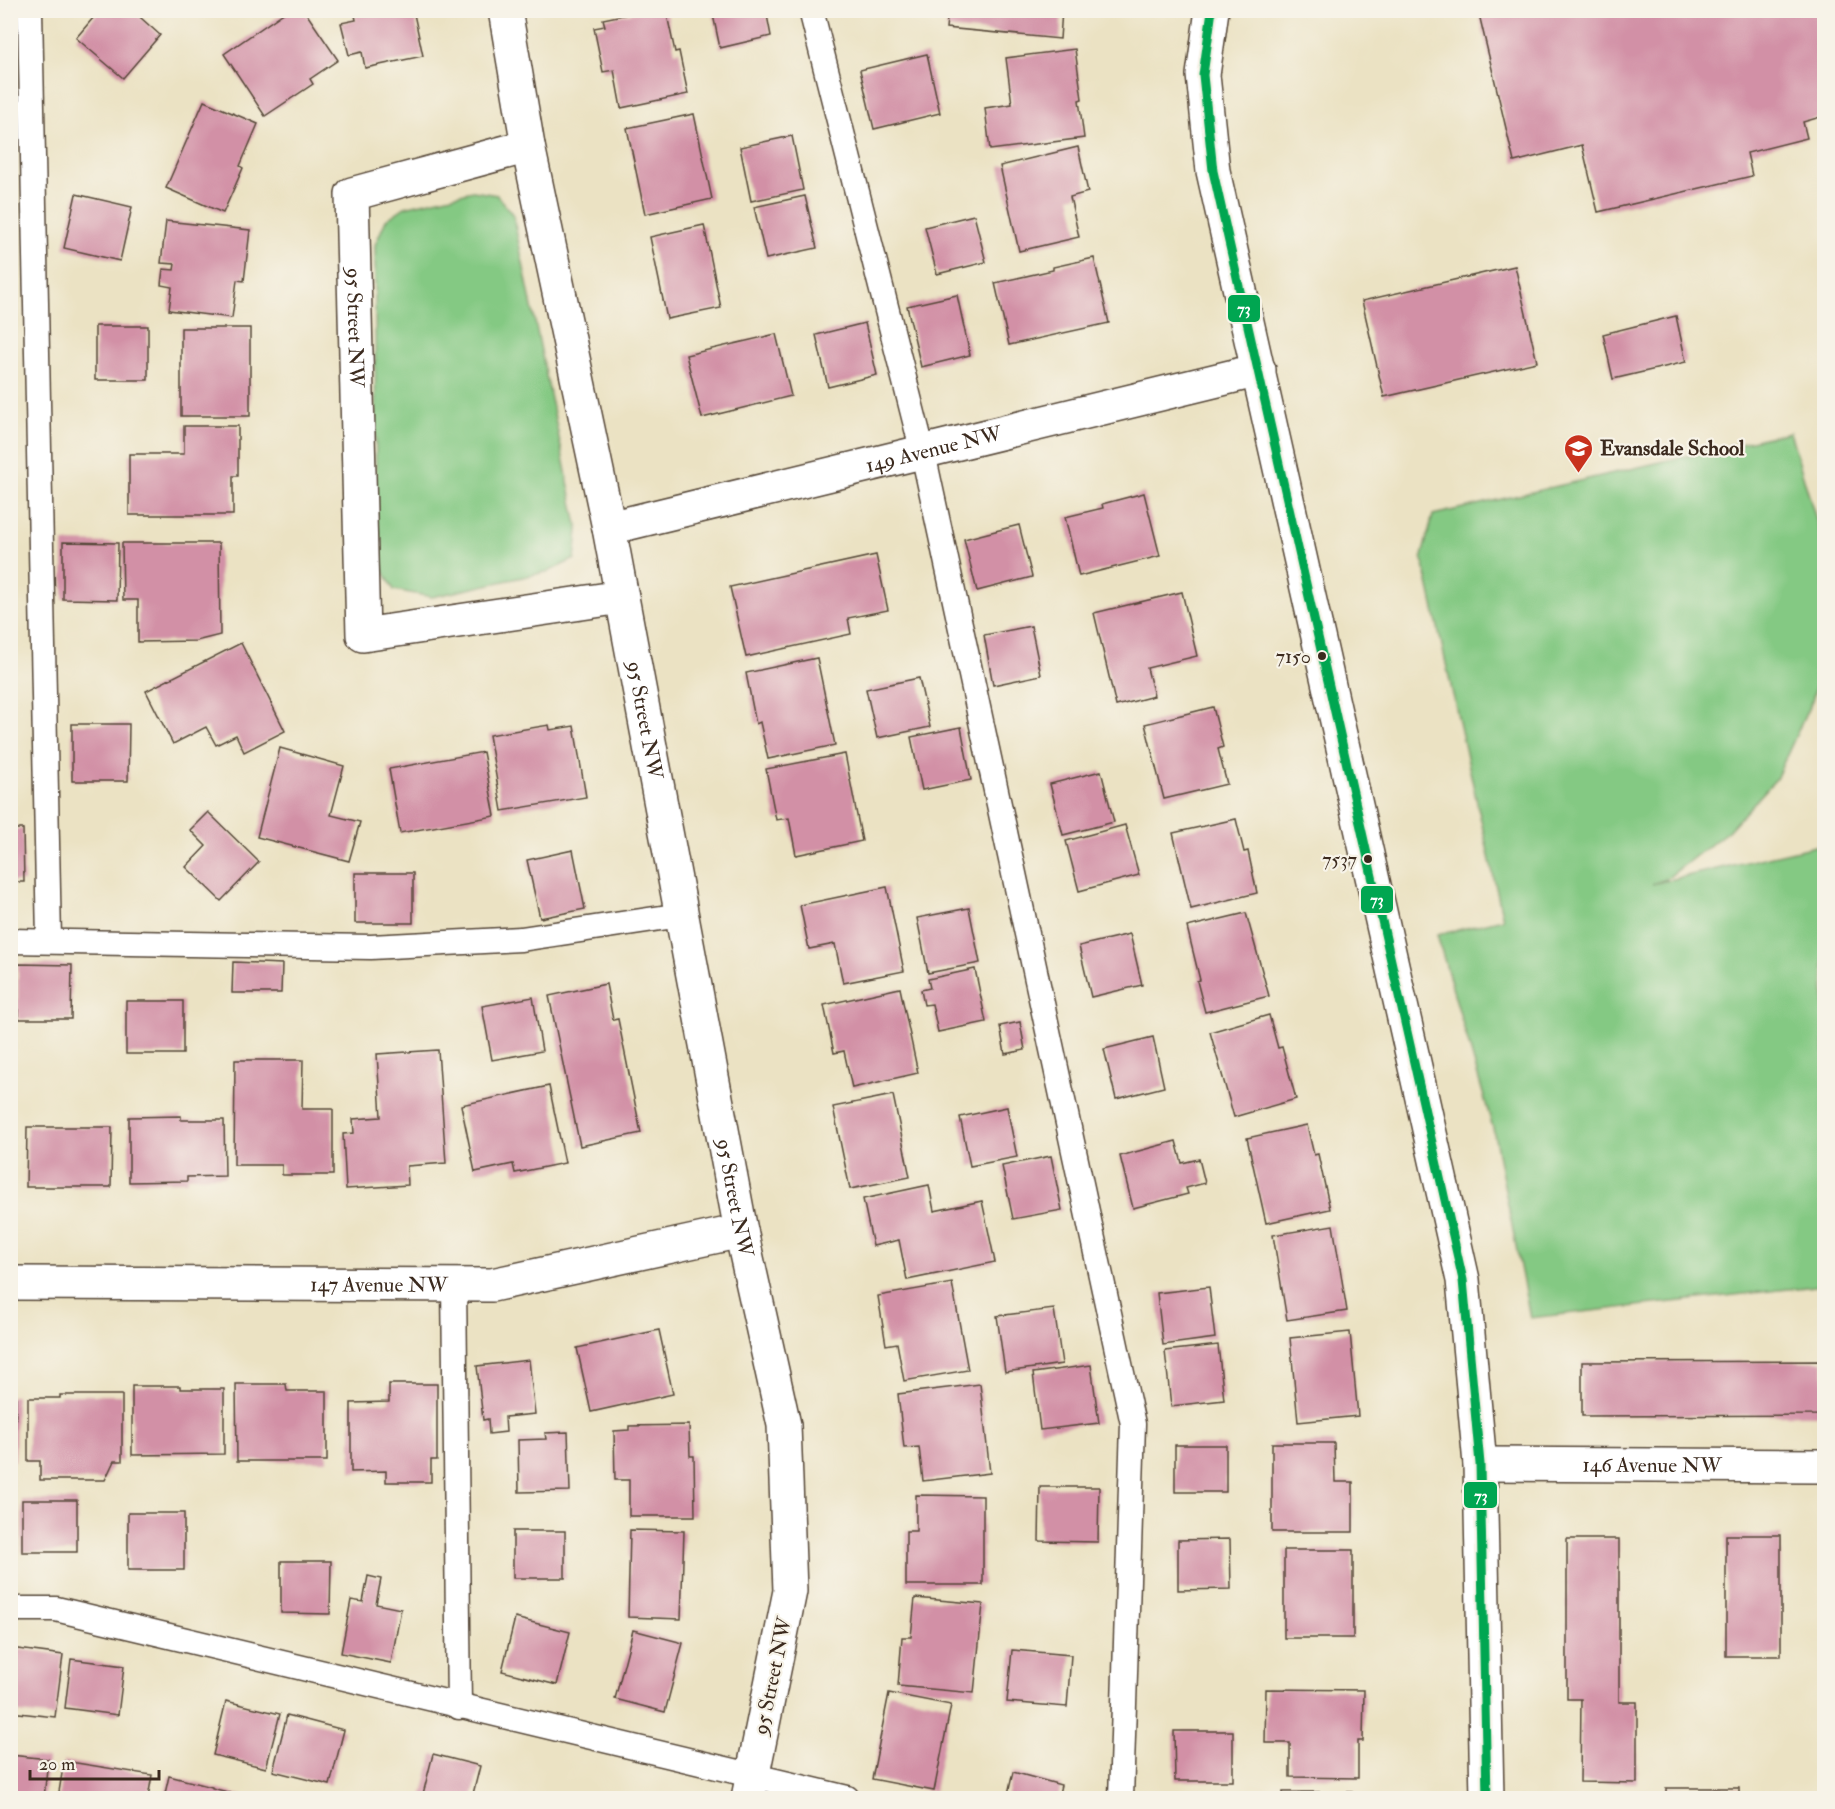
<svg xmlns="http://www.w3.org/2000/svg" width="1835" height="1809" font-family="'IM FELL Double Pica',serif">
  <style>
    .green { fill: #84c983; stroke: #607a50; stroke-width: 1.5 }
    .building { fill: #d290a6 }
    .lines { fill: none; stroke-linecap: round; stroke-linejoin: round }
    .service-casing { stroke: #554637; stroke-width: 27 }
    .minor-casing { stroke: #554637; stroke-width: 36 }
    .tertiary-casing { stroke: #554637; stroke-width: 36 }
    .service { stroke: #fff; stroke-width: 24 }
    .minor { stroke: #fff; stroke-width: 33 }
    .tertiary { stroke: #fff; stroke-width: 33 }
    .bus-1-casing { stroke: #f7f3e8; stroke-width: 14 }
    .bus-1 { stroke: #00a651; stroke-width: 9 }
    .bus-dot { fill: #3b2a1e; stroke: #f7f3e8; stroke-width: 2 }
    .labels { text-anchor: middle; dominant-baseline: central; stroke-width: 4.5; stroke-linejoin: round; paint-order: stroke }
    .bus-label { font-size: 20px; fill: #3b2a1e; stroke: #f7f3e8; text-anchor: end }
    .street-label { font-size: 21px; fill: #3b2a1e; stroke: #f7f3e8 }
    .poi-label { font-size: 21px; font-weight: bold; fill: #3b2a1e; stroke: #f7f3e8; text-anchor: start }
    .line-badge { stroke: #f7f3e8; stroke-width: 2 }
    .badge-label { font-size: 16px; text-anchor: middle; font-weight: bold; fill: #fff }
  </style>
  <rect width="100%" height="100%" fill="#f7f3e8"/>
  <filter id="ink" filterUnits="userSpaceOnUse"><feTurbulence type="fractalNoise" baseFrequency=".0167" numOctaves="2"/><feDisplacementMap in="SourceGraphic" scale="12" xChannelSelector="R" yChannelSelector="G"/><feConvolveMatrix kernelMatrix="1 2 1 2 8 2 1 2 1" color-interpolation-filters="sRGB"/></filter>
  <filter id="wash" filterUnits="userSpaceOnUse"><feTurbulence type="fractalNoise" baseFrequency=".008" numOctaves="4" result="noise"/><feDisplacementMap in="SourceGraphic" scale="24" xChannelSelector="R" yChannelSelector="G"/><feGaussianBlur stdDeviation="1.35" result="paint"/><feColorMatrix in="noise" values="0 0 0 0 0 0 0 0 0 0 0 0 0 0 0 0 0 1.4 0 .05"/><feComposite in="paint" operator="in"/></filter>
  <g filter="url(#wash)">
    <rect width="100%" height="100%" fill="#ebe2c3"/>
    <!-- green -->
    <g class="green">
      <path d="M473 191 497 195 513 215 578 530 575 559 550 571 432 597 394 590 376 557 375 245 386 220 405 207Z"/>
      <path d="M1790 432 1820 533 1824 561V642L1813 698 1776 779 1728 831 1666 879 1652 884 1824 844V1285L1530 1318 1493 1128 1437 935 1503 919 1422 556 1433 515Z"/>
    </g>
    <g id="blocks">
      <!-- building -->
      <g class="building">
        <path d="M100 10H132L160 35 123 78 76 38Z"/>
        <path d="M288 10H304L338 60 310 79 313 84 265 116 224 54Z"/>
        <path d="M354 10H416L417 13 414 14 423 56 365 68 362 52 349 55 341 23 356 20Z"/>
        <path d="M647 10H666L675 52 679 51 688 94 621 108 614 70 603 72 594 28 605 26 603 19Z"/>
        <path d="M712 10H766L771 36 720 48Z"/>
        <path d="M948 10H1062L1060 39 946 28Z"/>
        <path d="M1478 10H1824V116L1803 122 1807 138 1747 153 1752 176 1598 212 1582 145 1514 162Z"/>
        <path d="M1075 49 1082 99 1079 100 1084 138 990 150 985 108 1012 104 1006 58Z"/>
        <path d="M927 54 940 113 874 129 860 70Z"/>
        <path d="M204 101 258 124 240 166 243 168 223 213 166 188Z"/>
        <path d="M694 114 712 199 645 214 627 128Z"/>
        <path d="M792 136 803 190 751 201 740 147Z"/>
        <path d="M1078 147 1088 192 1070 197 1079 237 1019 251 1000 166Z"/>
        <path d="M76 194 132 207 120 261 64 248Z"/>
        <path d="M805 196 817 248 766 259 754 207Z"/>
        <path d="M974 215 986 262 937 274 925 227Z"/>
        <path d="M166 221 250 230 244 281 237 280 232 318 169 310 172 287 161 285 163 269 174 270 175 264 161 263Z"/>
        <path d="M704 225 721 308 667 319 650 237Z"/>
        <path d="M1094 258 1109 323 1009 345 995 283 1053 270V267Z"/>
        <path d="M1515 266 1537 362 1384 397 1362 301Z"/>
        <path d="M957 295 970 355 921 367 907 306Z"/>
        <path d="M1676 316 1686 362 1613 379 1603 334Z"/>
        <path d="M865 323 877 375 828 387 816 335Z"/>
        <rect x="95" y="326" width="53" height="54"/>
        <rect x="181" y="328" width="69" height="88"/>
        <path d="M776 334 791 396 702 418 686 355Z"/>
        <path d="M184 426H238V476H233V515H129V454H184Z"/>
        <path d="M1144 493 1160 556 1079 576 1065 517 1103 508 1102 504Z"/>
        <path d="M1019 525 1032 577 977 591 964 539Z"/>
        <path d="M63 542 118 543 117 600 63 599Z"/>
        <path d="M122 543H219L220 635 196 641 138 642V600H123Z"/>
        <path d="M876 555 888 610 848 618 851 634 746 657 730 587Z"/>
        <path d="M1182 592 1197 656 1147 668 1154 696 1116 706 1094 613Z"/>
        <path d="M1031 626 1041 675 993 685 984 635Z"/>
        <path d="M241 643 285 731 244 752 236 735 216 745 206 727 173 744 146 691Z"/>
        <path d="M817 658 835 745 768 759 760 722 756 724 746 673Z"/>
        <path d="M919 678 930 727 877 738 866 689Z"/>
        <path d="M1213 707 1223 747 1218 749 1227 784 1164 799 1145 724Z"/>
        <path d="M72 724H129L128 781H72Z"/>
        <path d="M549 725 550 730 574 726 586 797 502 811 489 735Z"/>
        <path d="M961 727 971 780 922 790 911 737Z"/>
        <path d="M280 748 344 766 331 815 360 822 349 861 257 837Z"/>
        <path d="M483 752 495 816 400 833 389 769Z"/>
        <path d="M845 754 862 841 796 855 789 818 776 820 766 769Z"/>
        <path d="M1101 771 1114 822 1063 835 1050 784Z"/>
        <path d="M208 812 259 862 221 901 186 867 206 846 190 830Z"/>
        <path d="M1236 819 1244 852 1248 851 1257 893 1191 909 1173 833Z"/>
        <path d="M1125 825 1139 875 1079 891 1066 841Z"/>
        <path d="M10 829H23L24 882H10Z"/>
        <path d="M573 850 585 909 540 918 527 860Z"/>
        <rect x="355" y="873" width="58" height="50"/>
        <path d="M887 887 904 971 843 983 835 944 809 949 800 905Z"/>
        <path d="M969 908 980 963 928 973 917 918Z"/>
        <path d="M1246 913 1269 996 1205 1012 1197 981 1200 980 1187 927Z"/>
        <path d="M1130 934 1142 985 1091 997 1079 946Z"/>
        <path d="M233 962 282 964 281 993H232Z"/>
        <path d="M18 964 72 965 71 1019H18Z"/>
        <path d="M975 969 986 1022 938 1032 932 1004 924 1005 921 990 930 988 928 979Z"/>
        <path d="M606 984 613 1020 618 1019 641 1133 580 1146 549 996Z"/>
        <path d="M900 988 918 1073 852 1088 844 1051 834 1053 824 1005Z"/>
        <path d="M533 997 542 1051 492 1060 482 1006Z"/>
        <rect x="126" y="1001" width="57" height="53"/>
        <path d="M1269 1015 1278 1048 1282 1047 1296 1099 1234 1117 1210 1032Z"/>
        <path d="M1020 1022 1025 1050 1005 1054 1000 1026Z"/>
        <path d="M1153 1037 1164 1087 1116 1099 1104 1049Z"/>
        <path d="M438 1050 446 1163 407 1166 408 1185 346 1189 343 1134 354 1133 353 1119 381 1117 377 1054Z"/>
        <path d="M235 1060H303L302 1109H333V1175H282V1165H234Z"/>
        <path d="M549 1086 565 1163 515 1173 513 1164 475 1172 461 1105Z"/>
        <path d="M893 1095 910 1177 850 1189 833 1107Z"/>
        <path d="M1007 1107 1017 1157 970 1166 960 1117Z"/>
        <path d="M181 1116V1120H224L225 1176 187 1177V1181L129 1182V1117Z"/>
        <path d="M1307 1125 1314 1155 1318 1154 1330 1209 1266 1223 1247 1138Z"/>
        <path d="M27 1127H112L111 1187H26Z"/>
        <path d="M1176 1141 1182 1163 1199 1159 1205 1183 1186 1188 1188 1194 1133 1208 1120 1156Z"/>
        <path d="M1051 1156 1062 1210 1013 1219 1002 1166Z"/>
        <path d="M929 1185 934 1211 982 1201 995 1262 907 1280 899 1240 873 1246 863 1199Z"/>
        <path d="M1333 1225 1347 1311 1287 1320 1273 1235Z"/>
        <path d="M952 1283 968 1370 904 1381 897 1343 886 1345 878 1296Z"/>
        <path d="M1209 1287 1215 1338 1163 1345 1157 1293Z"/>
        <path d="M1054 1309 1062 1364 1005 1372 997 1316Z"/>
        <path d="M659 1330 673 1394 591 1412 577 1348Z"/>
        <path d="M1350 1332 1358 1416 1298 1422 1290 1338Z"/>
        <path d="M1218 1345 1224 1400 1171 1406 1165 1351Z"/>
        <path d="M529 1360 535 1414 505 1417 506 1432 489 1434 488 1419 483 1420 477 1366Z"/>
        <path d="M1824 1361V1415L1582 1416V1362Z"/>
        <path d="M1091 1365 1099 1423 1040 1430 1033 1373Z"/>
        <path d="M236 1384H286L287 1391H327V1461H237Z"/>
        <path d="M389 1384H437V1460H431V1482H386V1471L351 1472V1403L389 1402Z"/>
        <path d="M980 1384 990 1473 923 1481 919 1447 904 1448 898 1394Z"/>
        <path d="M132 1386H180V1389H224V1454L132 1455Z"/>
        <path d="M60 1395H122V1461H114L105 1480H40V1461H28V1398H60Z"/>
        <path d="M10 1396H16L15 1461H10Z"/>
        <path d="M689 1425 690 1456H694L695 1516H629V1480H615L614 1431 629 1430V1426Z"/>
        <path d="M568 1432 570 1491 519 1492 518 1440 546 1439 545 1433Z"/>
        <path d="M1272 1443H1334L1335 1482H1353V1532H1272Z"/>
        <rect x="1175" y="1445" width="51" height="47"/>
        <path d="M1040 1487H1099L1098 1542 1039 1541Z"/>
        <path d="M916 1495 983 1496V1585H906V1531H916Z"/>
        <rect x="22" y="1500" width="55" height="52"/>
        <rect x="128" y="1513" width="56" height="57"/>
        <path d="M630 1530 684 1531 681 1619 628 1617Z"/>
        <rect x="513" y="1531" width="52" height="47"/>
        <rect x="1726" y="1535" width="55" height="121"/>
        <path d="M1230 1539 1231 1589 1178 1590V1540Z"/>
        <path d="M1567 1539H1619V1702H1637V1783L1580 1782 1581 1699H1567Z"/>
        <rect x="1284" y="1550" width="69" height="88"/>
        <path d="M281 1561H331L330 1614 281 1613Z"/>
        <path d="M368 1576 381 1579 376 1604 401 1609 391 1663 341 1653 351 1600 363 1602Z"/>
        <path d="M915 1598 983 1604 974 1693 898 1686 902 1637H911Z"/>
        <path d="M515 1618 570 1632 557 1685 502 1671Z"/>
        <path d="M633 1630 683 1643 665 1712 615 1699Z"/>
        <path d="M10 1648 63 1655 55 1717 10 1712Z"/>
        <path d="M1012 1650 1071 1655 1067 1707 1007 1702Z"/>
        <path d="M71 1659 124 1666 118 1715 65 1708Z"/>
        <path d="M1266 1689 1364 1690 1363 1741H1358V1778L1290 1777V1743H1265Z"/>
        <path d="M889 1693 951 1705 934 1791 872 1779Z"/>
        <path d="M226 1701 280 1714 266 1768 213 1755Z"/>
        <path d="M287 1715 344 1730 330 1785 273 1771Z"/>
        <path d="M1174 1731H1233V1781H1175Z"/>
        <path d="M433 1754 480 1766 472 1798H422Z"/>
        <path d="M10 1755 48 1759 44 1798H10Z"/>
        <path d="M64 1761 152 1775 148 1798H58Z"/>
        <path d="M1013 1772 1061 1785 1058 1798H1007Z"/>
        <path d="M169 1776 212 1787V1788L251 1798H164Z"/>
        <rect x="1666" y="1788" width="73" height="10"/>
        <rect x="1283" y="1792" width="69" height="6"/>
      </g>
    </g>
  </g>
  <g filter="url(#ink)">
    <use href="#blocks" fill-opacity="0" stroke="#554637" stroke-width="1.5"/>
    <g class="lines">
      <defs>
        <g id="service">
          <path d="M30 10 49 940"/>
          <path d="M811 10 923 453 1133 1424 1121 1798"/>
          <path d="M10 941 371 947 521 939 681 915"/>
          <path d="M454 1285 459 1707"/>
          <path d="M10 1609H56L847 1798"/>
        </g>
        <g id="minor">
          <path id="s1" d="M505 10 528 146 609 528 741 1231 784 1425 790 1591 748 1798"/>
          <path id="s2" d="M528 146 352 194 363 635 622 597"/>
          <path id="s3" d="M609 528 1259 370"/>
          <path id="s4" d="M10 1283 492 1285 741 1231"/>
          <path id="s5" d="M1480 1464 1824 1466"/>
        </g>
        <path id="tertiary" d="M1212 10 1203 75 1213 171 1463 1280 1480 1464 1487 1798"/>
      </defs>
      <!-- service casing -->
      <use href="#service" class="service-casing"/>
      <!-- minor casing -->
      <use href="#minor" class="minor-casing"/>
      <!-- tertiary casing -->
      <use href="#tertiary" class="tertiary-casing"/>
      <!-- service -->
      <use href="#service" class="service"/>
      <!-- minor -->
      <use href="#minor" class="minor"/>
      <!-- tertiary -->
      <use href="#tertiary" class="tertiary"/>
      <defs>
        <path id="bus-1" d="M1212 10 1203 75 1213 171 1463 1280 1480 1464 1487 1798"/>
      </defs>
      <!-- bus-1 casing -->
      <use href="#bus-1" class="bus-1-casing"/>
      <!-- bus-1 -->
      <use href="#bus-1" class="bus-1"/>
    </g>
  </g>
  <!-- icons -->
  <defs>
    <symbol id="school-pin" viewBox="-11 -11 22 30"><path d="M0 17L-7.5 6A9.5 9.5 0 1 1 7.5 6Z" fill="#c8321e" stroke="#f7f3e8"/><path d="M0-5L7-2L0 1L-7-2ZM-4 1L0 2.5L4 1V4Q0 6-4 4Z" fill="#fff"/></symbol>
  </defs>
  <g fill-rule="evenodd">
    <use href="#school-pin" x="1562" y="432" width="33" height="45"/>
  </g>
  <!-- markers -->
  <g class="bus-dot">
    <circle cx="1322" cy="656" r="5"/>
    <circle cx="1368" cy="859" r="5"/>
  </g>
  <g class="labels">
    <!-- bus labels -->
    <g class="bus-label">
      <text x="1311" y="656">7150</text>
      <text x="1357" y="859">7537</text>
    </g>
    <!-- street labels -->
    <g class="street-label">
      <text stroke="none"><textPath href="#s2" startOffset="316">95 Street NW</textPath></text>
      <text stroke="none"><textPath href="#s3" startOffset="334">149 Avenue NW</textPath></text>
      <text stroke="none"><textPath href="#s1" startOffset="724">95 Street NW</textPath></text>
      <text stroke="none"><textPath href="#s1" startOffset="1210">95 Street NW</textPath></text>
      <text stroke="none"><textPath href="#s4" startOffset="369">147 Avenue NW</textPath></text>
      <text stroke="none"><textPath href="#s5" startOffset="172">146 Avenue NW</textPath></text>
      <text transform="translate(773 1676) rotate(-78)">95 Street NW</text>
    </g>
    <!-- poi labels -->
    <g class="poi-label">
      <text x="1600" y="448">Evansdale School</text>
    </g>
  </g>
  <g class="line-badge">
    <rect x="1227" y="294" width="34" height="29" rx="6" fill="#00a651"/>
    <rect x="1360" y="885" width="34" height="29" rx="6" fill="#00a651"/>
    <rect x="1463" y="1481" width="35" height="28" rx="6" fill="#00a651"/>
  </g>
  <g class="badge-label">
    <text x="1244" y="314">73</text>
    <text x="1377" y="905">73</text>
    <text x="1481" y="1501">73</text>
  </g>
  <!-- margin -->
  <rect width="1835" height="1809" fill="none" stroke="#f7f3e8" stroke-width="36"/>
  <!-- scale -->
  <path d="M30 1770v9h129v-9" fill="none" stroke="#3b2a1e" stroke-width="3"/>
  <text x="39" y="1770" font-size="18" fill="#3b2a1e" stroke="#f7f3e8" stroke-width="4.5" paint-order="stroke">20 m</text>
</svg>
